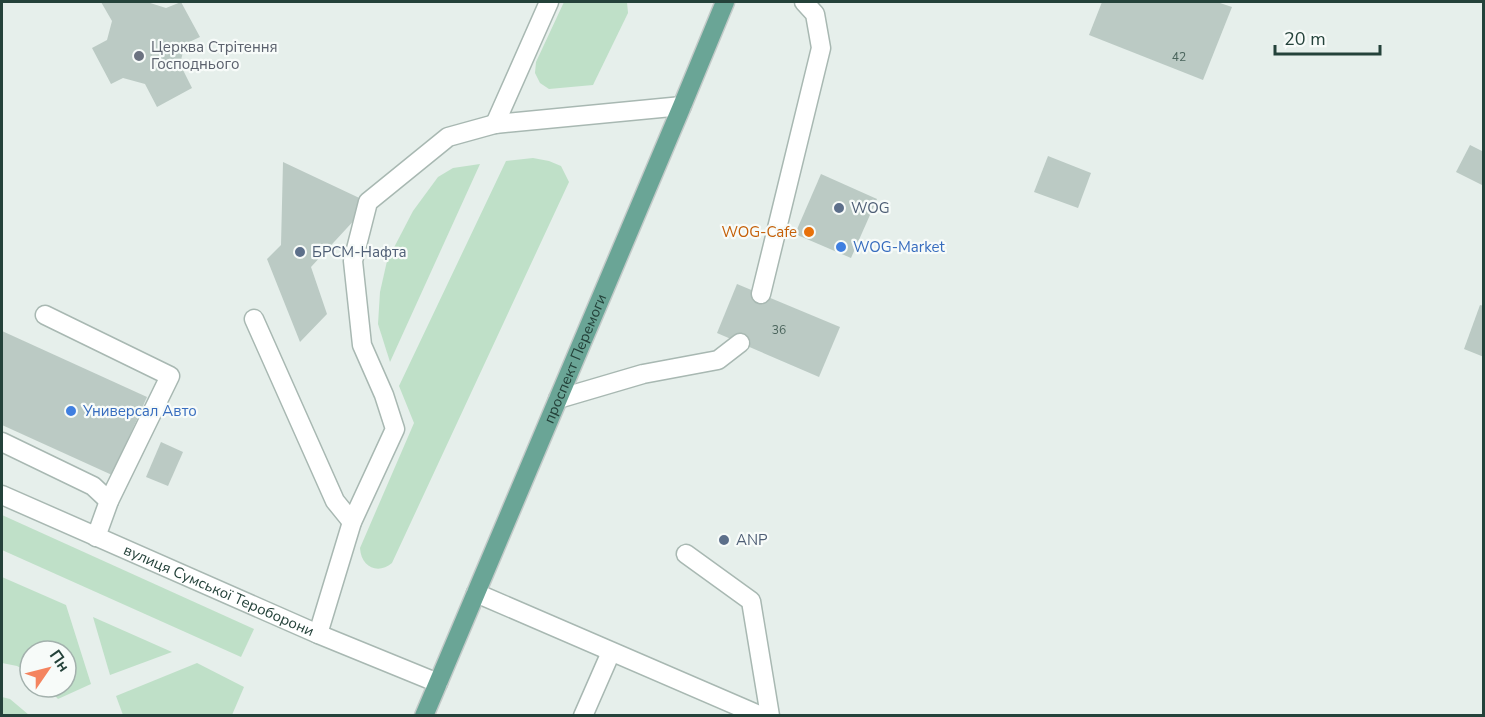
<svg xmlns="http://www.w3.org/2000/svg" width="1485" height="717" font-family="'Nunito Sans',sans-serif">
  <style>
    .green { fill: #bfe0c8 }
    .building { fill: #bbcac4 }
    .lines { fill: none; stroke-linecap: round; stroke-linejoin: round }
    .lane-casing { stroke: #a8b8b2; stroke-width: 21 }
    .street-casing { stroke: #a8b8b2; stroke-width: 21 }
    .primary-casing { stroke: #c2cac8; stroke-width: 21 }
    .lane { stroke: #fff; stroke-width: 18 }
    .street { stroke: #fff; stroke-width: 18 }
    .primary { stroke: #6aa596; stroke-width: 18 }
    .worship-dot { fill: #6b7280; stroke: #f7fbf9; stroke-width: 2 }
    .service-dot { fill: #5c6f8a; stroke: #f7fbf9; stroke-width: 2 }
    .food-dot { fill: #e8710a; stroke: #f7fbf9; stroke-width: 2 }
    .shop-dot { fill: #3f7fe0; stroke: #f7fbf9; stroke-width: 2 }
    .labels { text-anchor: middle; dominant-baseline: central; stroke-width: 4.5; stroke-linejoin: round; paint-order: stroke }
    .number-label { font-size: 12px; fill: #4a645c }
    .worship-label { font-size: 15px; fill: #5b616d; stroke: #f7fbf9; text-anchor: start }
    .service-label { font-size: 15px; fill: #4e5e75; stroke: #f7fbf9; text-anchor: start }
    .food-label { font-size: 15px; fill: #c56008; stroke: #f7fbf9; text-anchor: end }
    .shop-label { font-size: 15px; fill: #366cbe; stroke: #f7fbf9; text-anchor: start }
    .street-label { font-size: 15px; fill: #24423a; stroke: #f7fbf9 }
  </style>
  <rect width="100%" height="100%" fill="#e6efeb"/>
  <!-- green -->
  <g class="green">
    <path d="M564 2H627L628 13 593 85 549 89 540 83 535 73 536 62Z"/>
    <path d="M533 158 549 161 561 166 569 182 392 563C378 575 361 567 360 548L414 423 399 386 506 161Z"/>
    <path d="M480 164 390 362 378 324 380 292 387 261 413 211 438 177 453 168Z"/>
    <path d="M2 515 254 629 241 657 2 550Z"/>
    <path d="M2 577 66 605 91 684 58 699 47 687H66V651H30V673L17 666 2 663Z"/>
    <path d="M93 617 172 652 110 675Z"/>
    <path d="M197 663 244 687 232 715H123L116 696Z"/>
    <path d="M2 697 10 699 29 715H2Z"/>
  </g>
  <!-- building -->
  <g class="building">
    <path d="M101 2H147L166 8 181 2 200 37 185 44 180 64 192 88 157 107 145 84 123 78 111 84 92 48 107 40 112 21Z"/>
    <path d="M1102 2H1217L1232 7 1203 80 1089 35Z"/>
    <path d="M1470 145 1484 152V186L1456 172Z"/>
    <path d="M1048 156 1091 173 1078 208 1034 192Z"/>
    <path d="M283 162 370 203 311 267 327 314 300 342 267 259 281 245Z"/>
    <path d="M821 174 877 199 851 258 795 234Z"/>
    <path d="M737 284 840 327 819 377 717 333Z"/>
    <path d="M1480 305 1484 306V357L1464 349Z"/>
    <path d="M2 331 147 397 112 475 2 425Z"/>
    <path d="M161 442 183 452 168 486 146 477Z"/>
  </g>
  <g class="lines">
    <defs>
      <g id="lane">
        <path d="M495 124 549 2"/>
        <path d="M761 294 821 48 815 14 804 2"/>
        <path d="M45 315 170 376 109 501 96 537"/>
        <path d="M254 319 335 501 352 522"/>
        <path d="M558 399 643 374 718 360 740 343"/>
        <path d="M2 442 93 486 109 501"/>
        <path d="M686 554 751 601 770 716"/>
        <path d="M318 634 352 522 395 429 384 395 362 345 353 261 368 202 448 137 495 124 682 106"/>
        <path d="M583 716 611 652"/>
      </g>
      <g id="street">
        <path id="s1" d="M2 495 318 634 438 683"/>
        <path d="M476 593 761 716"/>
      </g>
      <g id="primary">
        <path id="s2" d="M424 716 682 106 725 2"/>
      </g>
    </defs>
    <!-- lane casing -->
    <use href="#lane" class="lane-casing"/>
    <!-- street casing -->
    <use href="#street" class="street-casing"/>
    <!-- primary casing -->
    <use href="#primary" class="primary-casing"/>
    <!-- lane -->
    <use href="#lane" class="lane"/>
    <!-- street -->
    <use href="#street" class="street"/>
    <!-- primary -->
    <use href="#primary" class="primary"/>
  </g>
  <!-- markers -->
  <circle class="worship-dot" cx="139" cy="56" r="6"/>
  <g class="service-dot">
    <circle cx="839" cy="208" r="6"/>
    <circle cx="300" cy="252" r="6"/>
    <circle cx="724" cy="540" r="6"/>
  </g>
  <circle class="food-dot" cx="809" cy="232" r="6"/>
  <g class="shop-dot">
    <circle cx="841" cy="247" r="6"/>
    <circle cx="71" cy="411" r="6"/>
  </g>
  <g class="labels">
    <!-- number labels -->
    <g class="number-label">
      <text x="1179" y="57">42</text>
      <text x="779" y="330">36</text>
    </g>
    <!-- worship labels -->
    <g class="worship-label">
      <text x="151" y="47">Церква Стрітення<tspan x="151" dy="17">Господнього</tspan></text>
    </g>
    <!-- service labels -->
    <g class="service-label">
      <text x="851" y="208">WOG</text>
      <text x="312" y="252">БРСМ-Нафта</text>
      <text x="736" y="540">ANP</text>
    </g>
    <!-- food labels -->
    <g class="food-label">
      <text x="797" y="232">WOG-Cafe</text>
    </g>
    <!-- shop labels -->
    <g class="shop-label">
      <text x="853" y="247">WOG-Market</text>
      <text x="83" y="411">Универсал Авто</text>
    </g>
    <!-- street labels -->
    <g class="street-label">
      <text stroke="none"><textPath href="#s2" startOffset="388">проспект Перемоги</textPath></text>
      <text stroke="none"><textPath href="#s1" startOffset="237">вулиця Сумської Тероборони</textPath></text>
    </g>
  </g>
  <!-- border -->
  <rect width="1485" height="717" fill="none" stroke="#24423a" stroke-width="6"/>
  <!-- north arrow -->
  <g transform="translate(48 669) rotate(55)"><circle r="28" fill="#f7fbf9" stroke="#a3b1ad" stroke-width="1.5"/>
  <path d="M0-4.5L10 22L0 15L-10 22Z" fill="#f4845f"/>
  <text y="-9" font-size="16" font-weight="bold" text-anchor="middle" fill="#24423a">Пн</text>
  </g>
  <!-- scale -->
  <path d="M1275 45v9h105v-9" fill="none" stroke="#24423a" stroke-width="3"/>
  <text x="1284" y="45" font-size="18" fill="#24423a" stroke="#f7fbf9" stroke-width="4.5" paint-order="stroke">20 m</text>
</svg>
